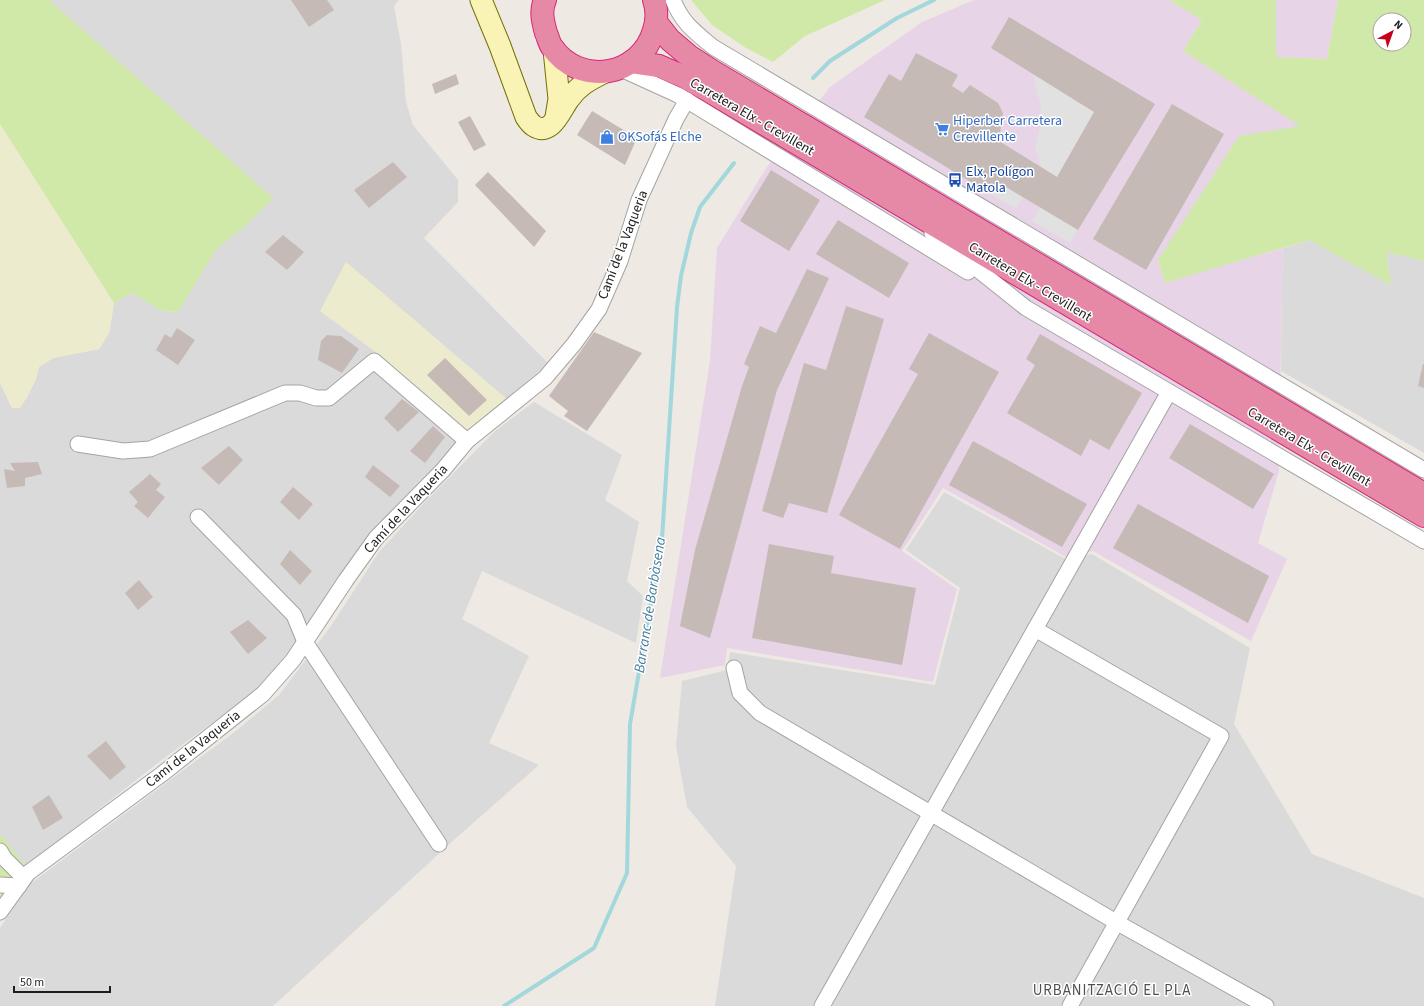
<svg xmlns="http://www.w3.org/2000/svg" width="1424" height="1006" font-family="'Source Sans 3',sans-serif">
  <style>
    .residential { fill: #dbdada }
    .industrial { fill: #e7d4e6 }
    .farmland { fill: #edebcd }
    .grass { fill: #d0e9a8; fill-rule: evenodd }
    .parking { fill: #e1e1e1 }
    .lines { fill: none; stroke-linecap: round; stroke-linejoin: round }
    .stream { stroke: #a2d7dc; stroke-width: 4 }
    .building { fill: #c6bab6 }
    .street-casing { stroke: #a4a4a4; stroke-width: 17 }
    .secondary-casing { stroke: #737005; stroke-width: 23 }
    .highway-casing { stroke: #d82479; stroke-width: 24 }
    .street { stroke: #fff; stroke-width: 15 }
    .secondary { stroke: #f9f4b5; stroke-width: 21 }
    .highway { stroke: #e689a7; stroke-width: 22 }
    .labels { text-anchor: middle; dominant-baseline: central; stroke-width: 3; stroke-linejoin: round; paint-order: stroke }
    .street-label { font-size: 14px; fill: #1d1d1d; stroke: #fff }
    .shop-label { font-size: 14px; fill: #366cbe; stroke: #fff; text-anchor: start }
    .transit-label { font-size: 14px; fill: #164399; stroke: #fff; text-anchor: start }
    .water-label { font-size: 15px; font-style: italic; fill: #437c9c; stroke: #fff }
    .neighbourhood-label { font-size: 15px; letter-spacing: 1px; fill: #505050; stroke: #fff }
  </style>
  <rect width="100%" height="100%" fill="#eee9e2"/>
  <!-- residential -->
  <g class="residential">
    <path d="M48 0H399L394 6 401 44 406 102 413 125 458 180V202L424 238 548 363 508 399 320 311 372 349 466 431 434 471 356 552 294 645 257 690 163 759 26 866 0 851V383L12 408 26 399 36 379 39 367 53 358 99 349 109 333 114 303 132 293 162 311 178 312 217 248 245 226Z"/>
    <path d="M1309 240 1391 285 1386 252 1424 261V453L1281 371 1282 277 1284 248Z"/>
    <path d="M534 402 622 455 605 500 639 522 627 581 643 596 636 643 482 571 462 619 529 656 489 743 539 765 455 839 273 1006H0V928L30 884 236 731 279 695 331 626 379 552 426 501 495 431Z"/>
    <path d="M944 492 1067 560 1092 554 1250 648 1234 724 1312 854 1424 898V1006H715L736 866 687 807 676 746 682 681 727 670 730 652 935 685 960 588 906 550Z"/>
  </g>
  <!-- industrial -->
  <g class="industrial">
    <path d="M974 0H1169L1202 20 1183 51 1301 126 1158 260 1165 282 1284 248 1282 277 1279 471 1258 543 1287 559 1251 641 1093 551 1066 557 943 488 902 551 957 589 933 682 727 648 725 665 660 678 710 361 717 248 767 167 830 87 922 22Z"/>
    <path d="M1276 0H1338L1327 59 1276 57Z"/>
  </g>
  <!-- farmland -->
  <g class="farmland">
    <path d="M0 124 114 303 109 333 99 349 53 358 39 367 36 379 26 399 20 408H12L0 383Z"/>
    <path d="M346 262 384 294 508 400 466 431 372 349 320 311Z"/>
  </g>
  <!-- grass -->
  <g class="grass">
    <path d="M0 0H49L273 198 245 226 217 248 178 312 162 311 132 293 114 303 0 124Z"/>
    <path d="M691 0H885L805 36 773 62 746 48 712 25Z"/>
    <path d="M1169 0H1276V57L1327 59 1338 0H1424V261L1386 252 1391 285 1309 240 1165 283 1158 260 1239 136 1300 126 1183 51 1202 20ZM1380 20H1404V44H1380Z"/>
    <path d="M0 834 26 866 0 901Z"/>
  </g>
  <!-- parking -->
  <g class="parking">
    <path d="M1033 74 1094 112 1057 177 1041 167 1035 148 1041 124V108Z"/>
    <path d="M996 181 1023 197 1016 209 989 193Z"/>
    <path d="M1040 207 1078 230 1070 243 1032 221Z"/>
  </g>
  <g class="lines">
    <!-- stream -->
    <g class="stream">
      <path d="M813 78 830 61 897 18 934 0"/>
      <path d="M504 1006 594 948 627 873 630 724 662 539 677 307 681 276 691 233 700 207 734 163"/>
    </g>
  </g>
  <!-- building -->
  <g class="building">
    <path d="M291 0H327L334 10 309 27Z"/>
    <path d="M1009 17 1155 104 1078 230 996 181 989 193 864 117 889 74 901 81 916 53 958 75 952 86 963 93 970 85 998 103 1003 113 999 141 1057 177 1094 112 991 48Z"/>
    <path d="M456 74 459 84 435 94 432 84Z"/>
    <path d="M1172 104 1224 134 1146 270 1093 239Z"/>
    <path d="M592 111 637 138 625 165 577 135Z"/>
    <path d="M470 116 486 145 474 151 458 122Z"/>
    <path d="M393 162 407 177 369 208 354 190Z"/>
    <path d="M771 170 820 200 789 251 740 221Z"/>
    <path d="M488 172 546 231 534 247 475 185Z"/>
    <path d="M838 220 909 263 889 298 816 254Z"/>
    <path d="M283 235 304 252 287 270 265 252Z"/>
    <path d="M807 269 829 278 777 390 710 638 680 626 695 550 742 386 749 367 744 364 760 326 776 333Z"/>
    <path d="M846 306 884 319 827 513 789 503 783 518 762 511 804 363 826 370Z"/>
    <path d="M177 328 195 340 178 365 156 350 165 334 171 338Z"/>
    <path d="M594 332 642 353 587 431 564 416 568 411 549 396Z"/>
    <path d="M929 333 999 372 900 549 839 515 918 374 909 369Z"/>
    <path d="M1040 334 1142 393 1109 450 1090 439 1081 456 1007 413 1035 365 1026 359Z"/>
    <path d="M327 335 341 336 359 349 342 373 318 360 321 341Z"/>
    <path d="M445 358 487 400 469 416 427 375Z"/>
    <path d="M1423 364H1424V388L1418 386Z"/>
    <path d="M402 399 419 412 398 432 384 418Z"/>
    <path d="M1190 424 1274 474 1253 509 1169 458Z"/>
    <path d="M433 426 445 437 425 463 410 451Z"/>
    <path d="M973 441 1087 504 1062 547 949 485Z"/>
    <path d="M229 446 243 460 219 485 201 468Z"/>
    <path d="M38 462 42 474 25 478V486L7 488 4 469 15 471 10 463Z"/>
    <path d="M373 465 400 486 390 497 365 477Z"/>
    <path d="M150 474 161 484 156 490 165 497 148 518 134 506 138 502 129 492Z"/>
    <path d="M293 487 313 504 299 520 280 502Z"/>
    <path d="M1138 504 1269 576 1248 623 1113 548Z"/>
    <path d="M769 544 834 556 831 573 916 588 902 665 752 638Z"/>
    <path d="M290 550 312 571 300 585 280 564Z"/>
    <path d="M139 580 153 597 138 610 125 593Z"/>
    <path d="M248 620 267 638 248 654 230 632Z"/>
    <path d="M106 741 126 767 110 780 87 756Z"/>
    <path d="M49 795 63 818 43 830 32 807Z"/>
  </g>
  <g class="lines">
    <defs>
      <g id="street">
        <path d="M673 0C682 23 695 32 713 47L1424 470"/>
        <path d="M621 69 678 95 968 272"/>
        <path d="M932 233 1026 308 1424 541"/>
        <path d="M78 444 123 451 150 449 285 393H300L316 398H329L374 361 467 441"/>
        <path d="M198 517 294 615 305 642 439 844"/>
        <path d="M1035 629 1221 736 1070 1006"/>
        <path d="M734 668 740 693 760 713 1116 922 1266 1006"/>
        <path d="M0 851 4 858 24 878"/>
        <path d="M0 885 19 886"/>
        <path d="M0 912 28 873 162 774 263 694 293 660 346 580 376 538 443 470 467 441 545 378 574 344 599 309 620 261 639 200 676 119 687 100"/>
        <path d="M822 1006 1169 392"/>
      </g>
      <g id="secondary">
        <path d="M481 0 500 46 526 117C528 120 531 124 534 126 552 137 561 109 569 99 578 86 589 80 603 73"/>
        <path d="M554 50 559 99 556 117"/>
      </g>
      <g id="highway">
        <path d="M545 0C540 11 543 22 546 33 548 37 549 43 552 47 579 87 641 77 654 30 657 21 657 9 654 0"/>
        <path d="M656 22 670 40 689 56 712 71 1424 494"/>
        <path d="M631 62 659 66 682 76 709 91 1424 516"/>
      </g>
    </defs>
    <!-- street casing -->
    <use href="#street" class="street-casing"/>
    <!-- secondary casing -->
    <use href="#secondary" class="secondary-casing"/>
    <!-- highway casing -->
    <use href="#highway" class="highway-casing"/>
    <!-- street -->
    <use href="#street" class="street"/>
    <!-- secondary -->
    <use href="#secondary" class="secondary"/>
    <!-- highway -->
    <use href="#highway" class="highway"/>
  </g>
  <!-- icons -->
  <defs>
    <symbol id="supermarket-bare" viewBox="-9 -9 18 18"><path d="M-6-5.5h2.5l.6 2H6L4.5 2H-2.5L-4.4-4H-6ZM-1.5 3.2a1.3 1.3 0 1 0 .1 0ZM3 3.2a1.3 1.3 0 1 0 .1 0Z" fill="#3f7fe0" stroke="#fff" stroke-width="2.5" paint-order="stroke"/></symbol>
    <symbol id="shop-bare" viewBox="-9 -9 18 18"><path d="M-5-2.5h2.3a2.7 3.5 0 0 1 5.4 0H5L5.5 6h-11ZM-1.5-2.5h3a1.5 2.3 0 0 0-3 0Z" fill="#3f7fe0" stroke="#fff" stroke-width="2.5" paint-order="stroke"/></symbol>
    <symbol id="bus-bare" viewBox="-9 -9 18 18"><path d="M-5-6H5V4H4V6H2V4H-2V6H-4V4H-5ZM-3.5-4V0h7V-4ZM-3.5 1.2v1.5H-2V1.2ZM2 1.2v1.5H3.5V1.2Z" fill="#1a4fb4" stroke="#fff" stroke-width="2.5" paint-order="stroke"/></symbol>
  </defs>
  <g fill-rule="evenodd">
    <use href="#supermarket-bare" x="932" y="119" width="20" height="20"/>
    <use href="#shop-bare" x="597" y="127" width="20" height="20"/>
    <use href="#bus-bare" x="945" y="170" width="20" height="20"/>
  </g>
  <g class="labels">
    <!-- street labels -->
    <g class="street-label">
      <text transform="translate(752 117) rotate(30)">Carretera Elx - Crevillent</text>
      <text transform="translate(623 245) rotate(-69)">Camí de la Vaqueria</text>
      <text transform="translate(1030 282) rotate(31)">Carretera Elx - Crevillent</text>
      <text transform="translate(1309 447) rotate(31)">Carretera Elx - Crevillent</text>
      <text transform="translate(406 509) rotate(-47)">Camí de la Vaqueria</text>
      <text transform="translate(193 749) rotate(-38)">Camí de la Vaqueria</text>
    </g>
    <!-- shop labels -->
    <g class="shop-label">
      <text x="953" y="121">Hiperber Carretera<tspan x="953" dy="16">Crevillente</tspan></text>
      <text x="618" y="137">OKSofás Elche</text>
    </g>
    <!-- transit labels -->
    <g class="transit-label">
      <text x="966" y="172">Elx, Polígon<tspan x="966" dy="16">Matola</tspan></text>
    </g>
    <!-- water labels -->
    <g class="water-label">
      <text transform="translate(650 605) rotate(-81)">Barranc de Barbàsena</text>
    </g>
    <!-- neighbourhood labels -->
    <g class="neighbourhood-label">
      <text x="1112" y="990">URBANITZACIÓ EL PLA</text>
    </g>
  </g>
  <!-- north arrow -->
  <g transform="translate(1392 32) rotate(41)"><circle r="19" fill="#ffffff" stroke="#a5a5a5"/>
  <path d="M0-3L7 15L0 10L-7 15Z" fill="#c9001b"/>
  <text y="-6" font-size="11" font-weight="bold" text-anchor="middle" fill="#1d1d1d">N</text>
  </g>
  <!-- scale -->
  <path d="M14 986v6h96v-6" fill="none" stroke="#1d1d1d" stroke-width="2"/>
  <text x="20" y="986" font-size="12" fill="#1d1d1d" stroke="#ffffff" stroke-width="3" paint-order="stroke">50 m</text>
</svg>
